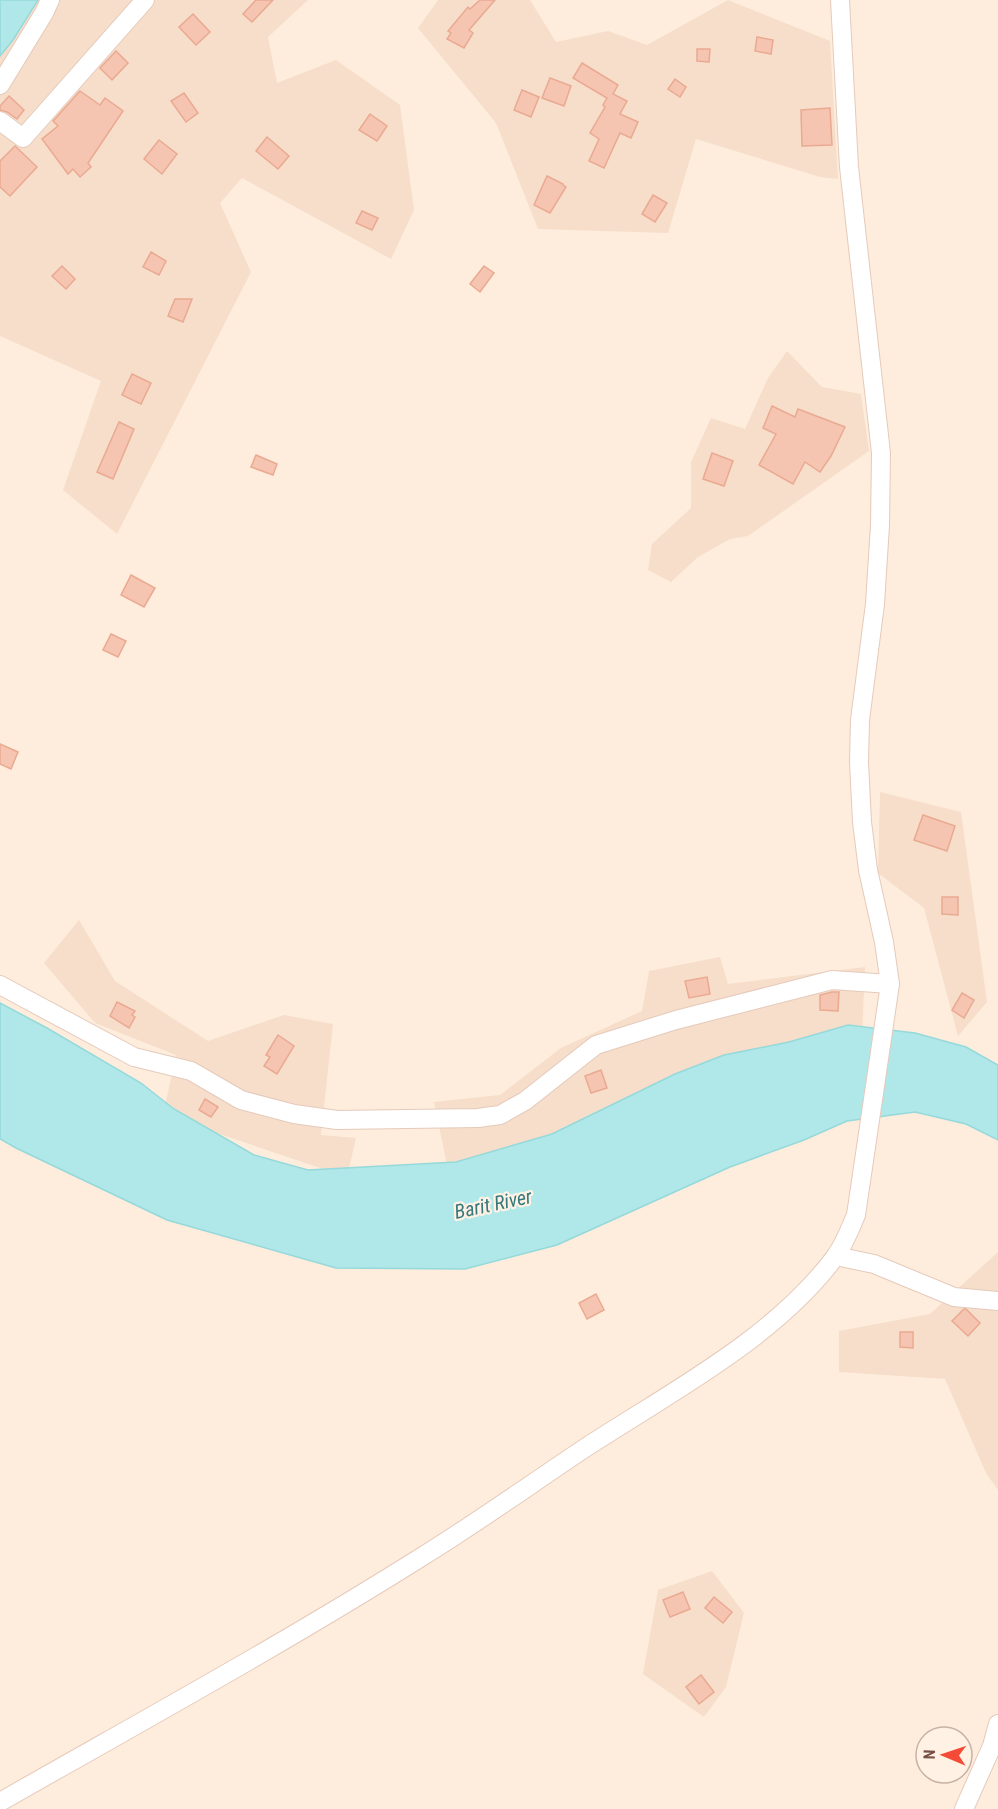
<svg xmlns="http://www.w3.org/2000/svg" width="998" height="1809" font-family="'Roboto Condensed',sans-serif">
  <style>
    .residential { fill: #f6deca }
    .water { fill: #b0e7e9; stroke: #95d9db; stroke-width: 1.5 }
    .building { fill: #f6c5b2; stroke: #eaa991; stroke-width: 1.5 }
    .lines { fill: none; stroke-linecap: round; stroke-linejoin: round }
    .street-casing { stroke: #e5cabb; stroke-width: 20 }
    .street { stroke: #fff; stroke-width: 18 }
    .labels { text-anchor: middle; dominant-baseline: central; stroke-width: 4.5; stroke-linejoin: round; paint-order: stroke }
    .water-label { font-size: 20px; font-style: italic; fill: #36797d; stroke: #fff2e5 }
  </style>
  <rect width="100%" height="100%" fill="#feeddc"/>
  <!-- residential -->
  <g class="residential">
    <path d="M25 0H308L268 37 277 83 336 60 400 105 414 210 391 259 242 178 220 203 251 272 117 534 63 490 101 381 0 336V43Z"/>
    <path d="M438 0H530L556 42 608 31 647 45 728 0 830 41 838 179 820 177 696 139 668 233 538 229 496 123 418 28Z"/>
    <path d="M787 351 822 387 861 394 869 451 748 536 730 539 698 557 671 582 648 570 652 544 691 508V462L711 418 745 429 768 378Z"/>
    <path d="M880 792 961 812 987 1002 958 1036 924 908 878 873Z"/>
    <path d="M79 920 115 981 208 1041 284 1015 333 1024 321 1135 356 1138 347 1177 163 1115 176 1055 95 1023 44 963Z"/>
    <path d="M720 957 728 984 865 967 862 1038 555 1142 448 1170 434 1102 500 1095 561 1048 642 1011 649 971Z"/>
    <path d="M998 1252V1490L986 1473 945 1379 839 1372V1331L930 1314Z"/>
    <path d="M712 1571 744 1613 726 1687 704 1717 643 1674 658 1590Z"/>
  </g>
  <!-- water -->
  <g class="water">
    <path d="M0 0H38L13 40 0 56Z"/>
    <path d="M0 1003 47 1028 141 1083 174 1109 254 1155 308 1170 456 1162 552 1134 675 1074 724 1055 789 1042 848 1025 915 1033 966 1047 998 1065V1140L966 1124 915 1112 847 1121 804 1140 730 1167 557 1245 465 1269 336 1268 167 1220 16 1148 0 1139Z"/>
  </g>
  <!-- building -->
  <g class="building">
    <path d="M256 0H273L252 22 243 14Z"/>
    <path d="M480 0H495L469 30 473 33 464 48 447 39 451 33 448 31 468 7 470 9Z"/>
    <path d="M193 14 210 32 196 45 179 27Z"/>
    <path d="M757 37 773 40 771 54 755 51Z"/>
    <path d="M697 49H710L709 62 697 61Z"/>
    <path d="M116 51 128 63 112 80 100 68Z"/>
    <path d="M582 63 618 85 613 94 627 101 620 114 638 122 631 138 620 133 604 168 589 161 599 139 590 133 605 107 603 105 607 98 573 78Z"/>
    <path d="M550 78 571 86 564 106 542 98Z"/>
    <path d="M675 79 686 87 680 97 668 89Z"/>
    <path d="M522 90 539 97 531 117 514 110Z"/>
    <path d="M80 91 100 105 105 98 123 111 88 163 91 167 80 177 73 169 68 174 42 139 58 126 53 121Z"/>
    <path d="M184 93 198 113 186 122 171 101Z"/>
    <path d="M9 96 24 110 17 119 7 112 0 110V106Z"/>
    <path d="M830 108 832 145 802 146 801 110Z"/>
    <path d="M370 114 387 126 377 141 359 130Z"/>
    <path d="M267 137 289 156 278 169 256 151Z"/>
    <path d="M159 140 177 154 162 174 144 159Z"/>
    <path d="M15 146 37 167 10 196 0 187V161Z"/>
    <path d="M547 176 563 184V185L566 187 550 213 534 205Z"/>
    <path d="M653 195 667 203 655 222 642 214Z"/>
    <path d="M362 211 378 218 372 230 356 223Z"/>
    <path d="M151 252 166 261 159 275 143 267Z"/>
    <path d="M62 266 75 279 66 289 52 276Z"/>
    <path d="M484 266 494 273 480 292 470 284Z"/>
    <path d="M175 299H192L183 322 168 316Z"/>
    <path d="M132 374 151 383 141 404 122 395Z"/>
    <path d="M772 406 795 417 798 409 845 427 831 456 820 472 805 462 793 484 759 465 776 434 763 428Z"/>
    <path d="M119 422 134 429 113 479 97 472Z"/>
    <path d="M712 453 733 461 724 486 703 479Z"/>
    <path d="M256 455 277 464 273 475 251 467Z"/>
    <path d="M131 575 155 588 144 607 121 595Z"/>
    <path d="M111 634 126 641 118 657 103 650Z"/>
    <path d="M0 744 18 752 11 769 0 764Z"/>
    <path d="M923 815 955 826 947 851 914 840Z"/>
    <path d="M942 897H958V915L942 914Z"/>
    <path d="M707 977 710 994 689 998 685 981Z"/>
    <path d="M832 992H839L838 1011 820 1010V995Z"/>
    <path d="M962 993 974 1000 964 1018 952 1010Z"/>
    <path d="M117 1002 135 1011 132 1015 135 1017 129 1028 110 1016Z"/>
    <path d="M278 1035 294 1046 277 1074 264 1066 270 1057 266 1055Z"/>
    <path d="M601 1070 607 1088 591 1093 585 1076Z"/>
    <path d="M205 1099 218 1107 211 1117 199 1110Z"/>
    <path d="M596 1294 604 1310 587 1319 579 1303Z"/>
    <path d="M964 1309H966L980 1323 968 1336 952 1321Z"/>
    <path d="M900 1332H913V1348L900 1347Z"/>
    <path d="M683 1592 690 1609 670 1617 663 1600Z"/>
    <path d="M714 1597 732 1612 723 1623 705 1608Z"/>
    <path d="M701 1675 714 1692 699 1704 686 1687Z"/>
  </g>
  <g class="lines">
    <defs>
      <g id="street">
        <path d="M0 85 44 13 50 0"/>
        <path d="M0 121 23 138 145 0"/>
        <path d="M0 985 134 1057 191 1071 241 1100 294 1114 337 1120 478 1118 500 1115 525 1101 596 1045 676 1020 832 980 890 984"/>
        <path d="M836 1256 874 1264 954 1297 998 1301"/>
        <path d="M0 1802C142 1721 285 1643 423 1556 478 1522 531 1484 585 1448 669 1393 774 1339 835 1257 844 1245 850 1229 856 1215L890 984 884 942 868 870 862 822 859 762 860 720 875 604 880 525 881 453 849 167 840 0"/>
        <path d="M964 1809 992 1746 998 1724"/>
      </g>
    </defs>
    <!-- street casing -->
    <use href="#street" class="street-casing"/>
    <!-- street -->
    <use href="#street" class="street"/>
  </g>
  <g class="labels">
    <!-- water labels -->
    <g class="water-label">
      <text transform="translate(493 1204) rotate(-12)">Barit River</text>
    </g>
  </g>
  <!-- north arrow -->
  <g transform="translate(944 1755) rotate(272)"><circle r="28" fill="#fff2e5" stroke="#c8b1a5" stroke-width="1.5"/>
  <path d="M0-4.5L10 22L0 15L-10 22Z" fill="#f54a35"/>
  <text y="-9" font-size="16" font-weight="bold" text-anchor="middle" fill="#755044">N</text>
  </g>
</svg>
